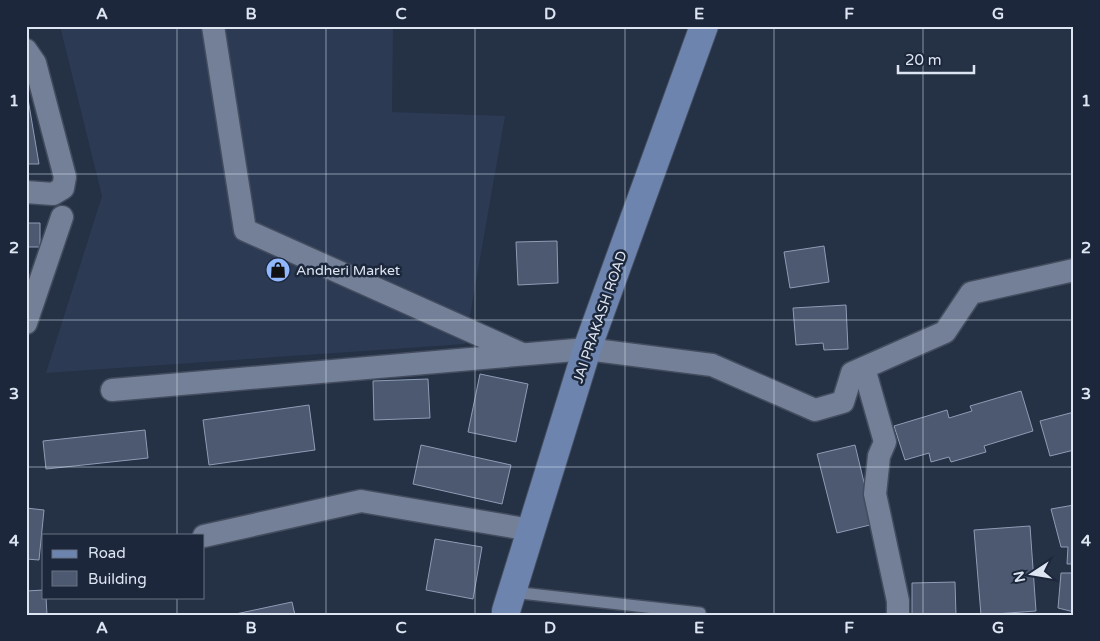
<svg xmlns="http://www.w3.org/2000/svg" width="1100" height="641" font-family="'Varela Round',sans-serif">
  <style>
    .built { fill: #2c3a54 }
    .building { fill: #4c5970; stroke: #8e9cb5 }
    .lines { fill: none; stroke-linecap: round; stroke-linejoin: round }
    .lane-casing { stroke: #444d5f; stroke-width: 14 }
    .street-casing { stroke: #444d5f; stroke-width: 25 }
    .secondary-casing { stroke: #444d5f; stroke-width: 30 }
    .lane { stroke: #738098; stroke-width: 11 }
    .street { stroke: #738098; stroke-width: 22 }
    .secondary { stroke: #6c84ae; stroke-width: 28 }
    .grid { fill: none; stroke: #dde5f2; stroke-width: 1; stroke-opacity: 0.55 }
    .labels { text-anchor: middle; dominant-baseline: central; stroke-width: 5; stroke-linejoin: round; paint-order: stroke }
    .poi-label { font-size: 14px; fill: #dde5f2; stroke: #1c273b; text-anchor: start }
    .street-label { font-size: 14px; fill: #dde5f2; stroke: #1c273b }
    .neatline { fill: none; stroke: #dde5f2; stroke-width: 2 }
    .grid-label { font-size: 16px; text-anchor: middle; font-weight: bold; fill: #dde5f2 }
  </style>
  <rect width="100%" height="100%" fill="#253145"/>
  <!-- built -->
  <path class="built" d="M60 26H393L392 112 505 116 465 344 46 373 102 196Z"/>
  <!-- building -->
  <g class="building">
    <path d="M26 87 39 164H26Z"/>
    <path d="M26 223H40V247H26V261Z"/>
    <path d="M557 241 558 283 518 285 516 242Z"/>
    <path d="M824 246 829 282 790 288 784 252Z"/>
    <path d="M846 305 848 349 824 350 823 343 796 345 793 308Z"/>
    <path d="M480 374 528 384 516 442 468 432Z"/>
    <path d="M428 379 430 418 374 420 373 381Z"/>
    <path d="M1021 391 1033 431 984 446 986 452 951 462 949 457 931 462 929 453 905 460 894 426 947 410 949 418 972 411 970 406Z"/>
    <path d="M309 405 315 450 209 465 203 420Z"/>
    <path d="M1074 412V450L1050 456 1040 421Z"/>
    <path d="M145 430 148 458 46 469 43 441Z"/>
    <path d="M421 445 511 465 502 504 413 484Z"/>
    <path d="M855 445 874 524 837 533 817 454Z"/>
    <path d="M1074 505V564H1067L1068 547H1061L1051 509Z"/>
    <path d="M26 508 44 510 39 560 26 559Z"/>
    <path d="M1030 526 1036 611 981 615 974 530Z"/>
    <path d="M435 539 482 547 473 599 426 590Z"/>
    <path d="M1061 573H1074V612L1058 608Z"/>
    <path d="M955 582 956 615H912V583Z"/>
    <path d="M44 590V597H46L47 615H26V591Z"/>
    <path d="M292 602 295 615H231Z"/>
  </g>
  <g class="lines">
    <defs>
      <path id="lane" d="M512 592 700 613V615"/>
      <g id="street">
        <path d="M213 26 245 230 522 354"/>
        <path d="M26 50 35 63 65 177 63 188 53 194 26 192"/>
        <path d="M26 323 62 217"/>
        <path d="M864 368 885 442 879 456 875 494 898 601V615"/>
        <path d="M112 390 587 349 712 365 815 410 843 402 852 373 945 332 971 293 1074 270"/>
        <path d="M204 536 361 501 531 530"/>
      </g>
      <path id="secondary" d="M506 615V611L587 349 704 26"/>
    </defs>
    <!-- lane casing -->
    <use href="#lane" class="lane-casing"/>
    <!-- street casing -->
    <use href="#street" class="street-casing"/>
    <!-- secondary casing -->
    <use href="#secondary" class="secondary-casing"/>
    <!-- lane -->
    <use href="#lane" class="lane"/>
    <!-- street -->
    <use href="#street" class="street"/>
    <!-- secondary -->
    <use href="#secondary" class="secondary"/>
  </g>
  <!-- grid -->
  <path class="grid" d="M177 26V535M326 26V615M475 26V615M625 26V615M774 26V615M923 26V615M26 174H1074M26 320H1074M26 467H1074M177 597V615"/>
  <!-- icons -->
  <defs>
    <symbol id="shop-disc" viewBox="-11 -11 22 22"><circle r="9.5" fill="#91b8fd" stroke="#1c273b"/><path d="M-5-2.5h2.3a2.7 3.5 0 0 1 5.4 0H5L5.5 6h-11ZM-1.5-2.5h3a1.5 2.3 0 0 0-3 0Z" fill="#111"/></symbol>
  </defs>
  <g fill-rule="evenodd">
    <use href="#shop-disc" x="264" y="256" width="28" height="28"/>
  </g>
  <g class="labels">
    <!-- poi labels -->
    <g class="poi-label">
      <text x="296" y="270">Andheri Market</text>
    </g>
    <!-- street labels -->
    <g class="street-label">
      <text transform="translate(600 317) rotate(-71)">JAI PRAKASH ROAD</text>
    </g>
  </g>
  <!-- border -->
  <rect width="1100" height="641" fill="none" stroke="#1c273b" stroke-width="55"/>
  <!-- legend -->
  <rect x="42" y="534" width="162" height="65" fill="#1c273b" stroke="#697384"/>
  <rect x="52" y="550" width="25" height="8" fill="#6c84ae" stroke="#697384"/>
  <text x="88" y="558" font-size="15" fill="#dde5f2">Road</text>
  <rect x="52" y="571" width="25" height="15" fill="#4c5970" stroke="#697384"/>
  <text x="88" y="584" font-size="15" fill="#dde5f2">Building</text>
  <!-- north arrow -->
  <g transform="translate(1032 574) rotate(258)" stroke="#1c273b" stroke-width="4" paint-order="stroke">
  <path d="M0-4L9 19L0 12L-9 19Z" fill="#dde5f2"/>
  <text y="-8" font-size="14" font-weight="bold" text-anchor="middle" fill="#dde5f2">N</text>
  </g>
  <!-- scale -->
  <path d="M898 65v8h76v-8" fill="none" stroke="#dde5f2" stroke-width="2.5"/>
  <text x="905" y="65" font-size="15" fill="#dde5f2" stroke="#1c273b" stroke-width="4" paint-order="stroke">20 m</text>
  <rect x="28" y="28" width="1044" height="586" class="neatline"/>
  <g class="grid-label">
    <text x="102" y="19">A</text>
    <text x="251" y="19">B</text>
    <text x="401" y="19">C</text>
    <text x="550" y="19">D</text>
    <text x="699" y="19">E</text>
    <text x="849" y="19">F</text>
    <text x="998" y="19">G</text>
    <text x="14" y="106">1</text>
    <text x="1086" y="106">1</text>
    <text x="14" y="253">2</text>
    <text x="1086" y="253">2</text>
    <text x="14" y="399">3</text>
    <text x="1086" y="399">3</text>
    <text x="14" y="546">4</text>
    <text x="1086" y="546">4</text>
    <text x="102" y="633">A</text>
    <text x="251" y="633">B</text>
    <text x="401" y="633">C</text>
    <text x="550" y="633">D</text>
    <text x="699" y="633">E</text>
    <text x="849" y="633">F</text>
    <text x="998" y="633">G</text>
  </g>
</svg>
